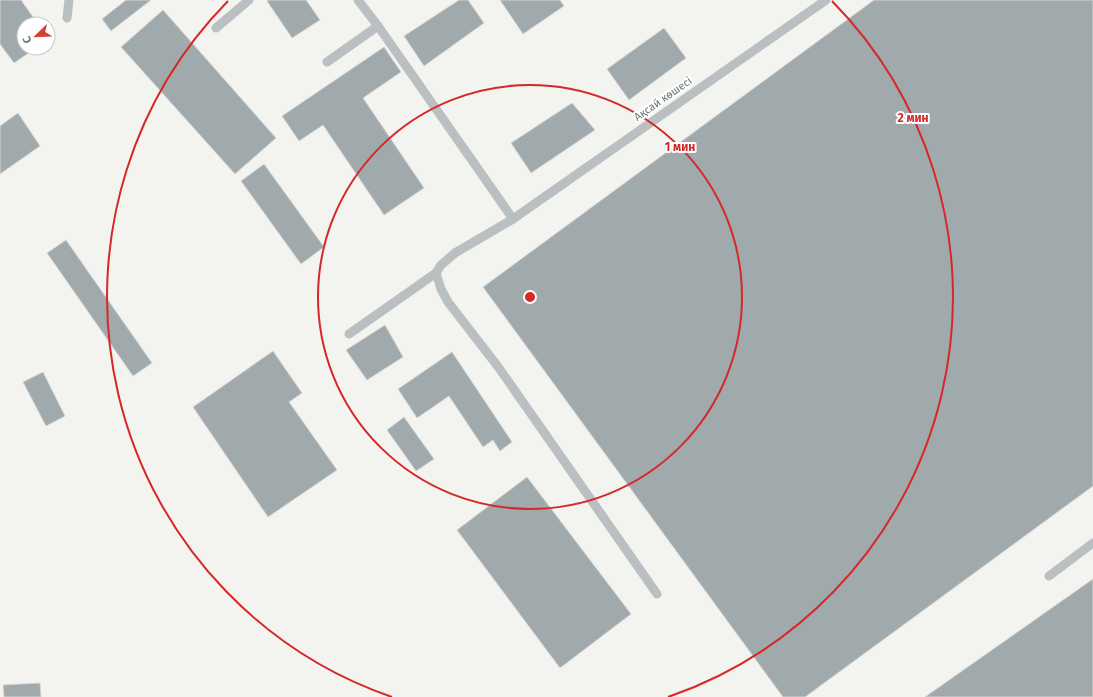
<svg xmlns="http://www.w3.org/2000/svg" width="1093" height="697" font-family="'Fira Sans',sans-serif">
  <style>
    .building { fill: #a0a9ac; stroke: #d4d4d3 }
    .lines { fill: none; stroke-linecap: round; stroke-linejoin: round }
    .lane { stroke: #babfc1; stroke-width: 9 }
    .ring { fill: none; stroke: #d62828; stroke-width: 2 }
    .labels { text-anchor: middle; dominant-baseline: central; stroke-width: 4; stroke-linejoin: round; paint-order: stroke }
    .street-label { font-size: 11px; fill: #65767d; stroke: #fff }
    .centre { fill: #d62828; stroke: #fff; stroke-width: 2 }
    .ring-label { font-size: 12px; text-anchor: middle; font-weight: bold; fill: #d62828; stroke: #fff; stroke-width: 4; stroke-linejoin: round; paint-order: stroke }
  </style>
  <rect width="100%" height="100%" fill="#f3f3f0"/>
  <!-- building -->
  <g class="building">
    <path d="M0 0H21L38 24H24V48H36L14 63 0 44Z"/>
    <path d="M126 0H151L111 31 102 19Z"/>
    <path d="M268 0H306L320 20 292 38 267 1Z"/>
    <path d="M459 0H468L484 23 424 66 404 36Z"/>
    <path d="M500 0H560L564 6 523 34Z"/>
    <path d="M874 0H1093V486L805 697H783L483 287Z"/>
    <path d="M163 10 276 138 235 174 121 47Z"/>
    <path d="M664 28 686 58 629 100 607 69Z"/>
    <path d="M384 47 401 72 363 98 424 188 384 215 323 125 299 141 282 116Z"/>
    <path d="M572 103 595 130 531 173 511 143Z"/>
    <path d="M18 113 40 146 0 174V126Z"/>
    <path d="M264 164 324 247 301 264 241 181Z"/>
    <path d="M66 240 152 363 133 376 47 253Z"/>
    <path d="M385 325 403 357 367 380 346 350Z"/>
    <path d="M273 351 302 393 289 402 337 470 268 517 193 407Z"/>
    <path d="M452 352 512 442 500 451 493 440 483 447 449 396 417 418 398 389Z"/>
    <path d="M43 372 65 416 46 426 23 382Z"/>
    <path d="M404 417 434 459 416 471 387 430Z"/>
    <path d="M527 477 631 614 560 668 457 530Z"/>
    <path d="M1093 579V697H925Z"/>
    <path d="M40 683 41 697H4L3 685Z"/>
  </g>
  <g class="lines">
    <!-- lane -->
    <g class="lane">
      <path d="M358 0 378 26 513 219"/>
      <path d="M67 18 69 0"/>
      <path d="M216 28 249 0"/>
      <path d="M327 62 378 26"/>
      <path d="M349 334 436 273"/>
      <path d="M1049 576 1093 543"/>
      <path d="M657 594 499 368 448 302 441 289 436 273 441 265 455 253 513 219 826 0"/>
    </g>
  </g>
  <!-- distance rings -->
  <g class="ring">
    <circle cx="530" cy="297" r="212"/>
    <path d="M392 697A423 423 0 0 1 228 1M832 1A423 423 0 0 1 668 697"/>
  </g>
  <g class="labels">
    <!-- street labels -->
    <g class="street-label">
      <text transform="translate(663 99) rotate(-35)">Ақсай көшесі</text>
    </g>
  </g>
  <circle cx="530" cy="297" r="6" class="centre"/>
  <g class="ring-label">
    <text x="913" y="122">2 мин</text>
    <text x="680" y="151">1 мин</text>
  </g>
  <!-- north arrow -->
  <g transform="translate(36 36) rotate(247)"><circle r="19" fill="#ffffff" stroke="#c1c8cb"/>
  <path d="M0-3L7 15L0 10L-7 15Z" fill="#cf4234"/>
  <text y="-6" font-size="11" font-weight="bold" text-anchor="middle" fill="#65767d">С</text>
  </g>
</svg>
